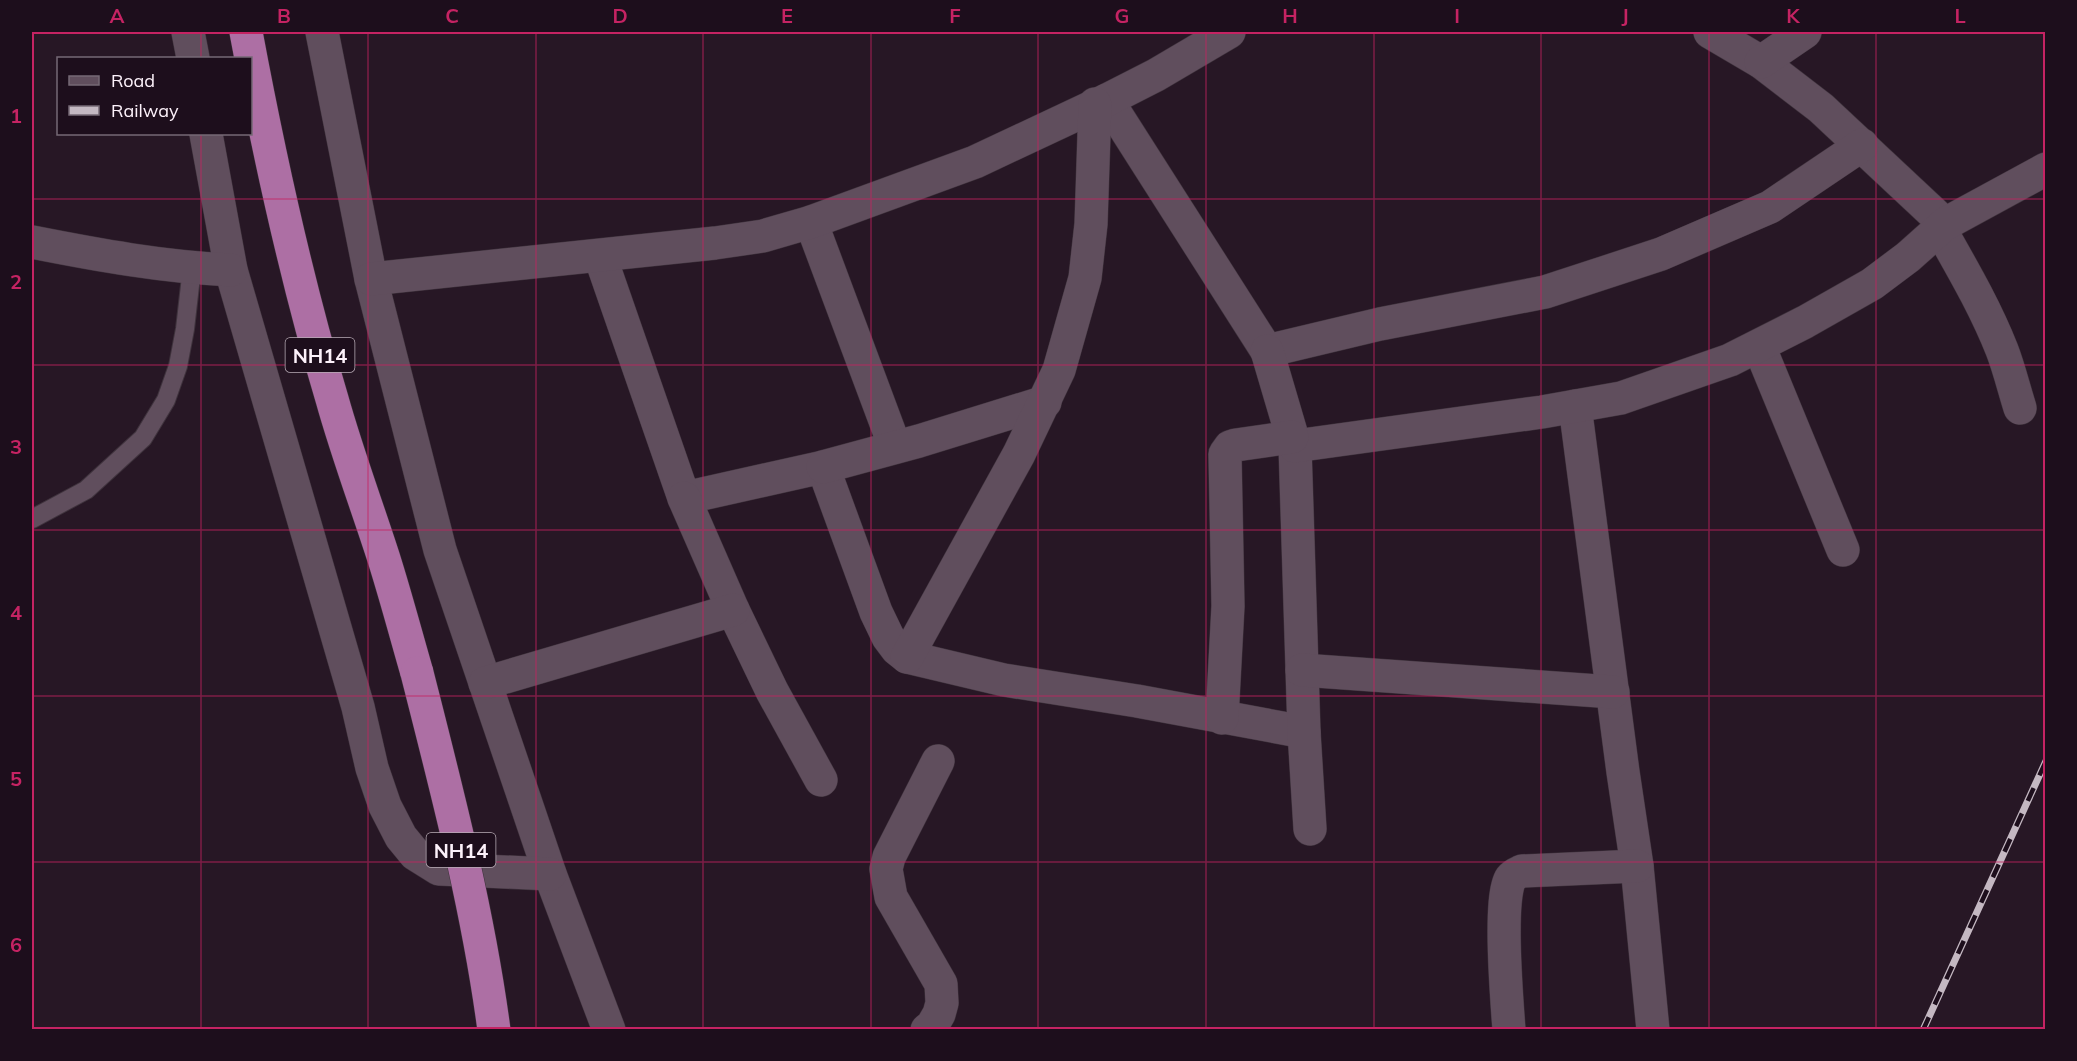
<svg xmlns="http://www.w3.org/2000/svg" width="2077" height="1061" font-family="Mulish,sans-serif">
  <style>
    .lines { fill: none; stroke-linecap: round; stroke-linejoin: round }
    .service-casing { stroke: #3f333d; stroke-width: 20 }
    .minor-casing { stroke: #3f333d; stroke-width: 34 }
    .trunk-casing { stroke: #3f333d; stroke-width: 34 }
    .service { stroke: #604e5d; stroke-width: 18 }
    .minor { stroke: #604e5d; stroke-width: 33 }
    .trunk { stroke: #ad6fa4; stroke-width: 33 }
    .rail-casing { stroke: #c4b8c2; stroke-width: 7 }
    .rail { stroke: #1d0e1c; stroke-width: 4.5; stroke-dasharray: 14; stroke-linecap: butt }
    .trunk-bridge-casing { stroke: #3f333d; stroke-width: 34; stroke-linecap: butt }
    .trunk-bridge { stroke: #ad6fa4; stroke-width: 33 }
    .grid { fill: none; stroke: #c52363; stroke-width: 1.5; stroke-opacity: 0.55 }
    .labels { text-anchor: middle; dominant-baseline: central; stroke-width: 6; stroke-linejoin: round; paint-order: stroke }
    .shield { fill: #1d0e1c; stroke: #b9adb7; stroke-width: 1.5 }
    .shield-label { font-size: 20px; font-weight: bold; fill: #fcf1fa }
    .neatline { fill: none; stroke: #c52363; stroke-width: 2 }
    .grid-label { font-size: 20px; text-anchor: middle; font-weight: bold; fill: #c52363 }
  </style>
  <rect width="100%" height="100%" fill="#271725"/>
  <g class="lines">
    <defs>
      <path id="service" d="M32 519 86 490 143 438 166 400 178 366 185 329 192 268"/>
      <g id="minor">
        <path d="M188 32 193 58"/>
        <path d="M322 32 371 279 440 550 550 874 609 1030"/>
        <path d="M1710 32 1761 62 1821 108 1945 224"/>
        <path d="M1761 62 1805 32"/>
        <path d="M1107 100 1267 351 1380 324 1545 292 1661 254 1770 207 1862 145"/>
        <path d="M206 134 231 270 358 707 372 768 385 806 401 837 415 854 439 869 550 874"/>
        <path d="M811 222 895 447"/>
        <path d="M1940 229C1962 268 1985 307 2002 350 2009 368 2014 389 2020 408"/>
        <path d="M32 242C98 255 163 267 231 270"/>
        <path d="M600 256 684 498 823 467 876 612 888 637 897 649 907 657 1004 680 1137 701 1304 732"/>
        <path d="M371 279 715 243 763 236 811 222 975 162 1107 100 1156 75 1229 32"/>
        <path d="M1759 346 1843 550"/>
        <path d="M1267 351 1295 446 1304 732 1310 829"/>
        <path d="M1575 406 1623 772 1637 866 1653 1030"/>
        <path d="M1295 446 1542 412 1621 398 1730 360 1805 322 1872 284 1908 257 1945 224 2046 169"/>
        <path d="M823 467 919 441 1045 402"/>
        <path d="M684 498 733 610 772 691 821 780"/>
        <path d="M907 657 1019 454 1059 370 1085 278 1091 224 1095 104"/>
        <path d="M1302 670 1613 692"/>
        <path d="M485 683 733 610"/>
        <path d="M1222 718 1228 606 1225 454 1230 447 1236 445 1292 437"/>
        <path d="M927 1030 932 1026 939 1014 942 1003 941 984 891 897 886 869 889 857 938 761"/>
        <path d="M1509 1030C1507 1002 1498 896 1511 878 1514 874 1518 873 1522 871L1637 866"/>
      </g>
      <path id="trunk" d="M246 32C269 155 296 279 332 399 347 453 367 506 384 559 396 597 406 635 417 673"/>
    </defs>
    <!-- service casing -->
    <use href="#service" class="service-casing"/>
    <!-- minor casing -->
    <use href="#minor" class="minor-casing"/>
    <!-- trunk casing -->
    <use href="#trunk" class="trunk-casing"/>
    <!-- service -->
    <use href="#service" class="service"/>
    <!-- minor -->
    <use href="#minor" class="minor"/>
    <!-- trunk -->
    <use href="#trunk" class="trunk"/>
    <defs>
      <path id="rail" d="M1923 1030 2046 761"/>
    </defs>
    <!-- rail casing -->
    <use href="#rail" class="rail-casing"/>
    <!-- rail -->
    <use href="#rail" class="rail"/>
    <defs>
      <path id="trunk-bridge" d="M417 673C447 791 478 909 494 1030"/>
    </defs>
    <!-- trunk-bridge casing -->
    <use href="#trunk-bridge" class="trunk-bridge-casing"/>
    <!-- trunk-bridge -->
    <use href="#trunk-bridge" class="trunk-bridge"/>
  </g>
  <!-- grid -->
  <path class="grid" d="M201 32V58M368 32V1030M536 32V1030M703 32V1030M871 32V1030M1038 32V1030M1206 32V1030M1374 32V1030M1541 32V1030M1709 32V1030M1876 32V1030M201 134V1030M32 199H2046M32 365H2046M32 530H2046M32 696H2046M32 862H2046"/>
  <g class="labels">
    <!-- shield labels -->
    <g class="shield">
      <rect x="285.5" y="338" width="69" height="34" rx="4.5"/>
      <rect x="426.5" y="833" width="69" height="34" rx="4.5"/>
    </g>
    <g class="shield-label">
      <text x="320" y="355">NH14</text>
      <text x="461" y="850">NH14</text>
    </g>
  </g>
  <!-- border -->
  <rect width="2077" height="1061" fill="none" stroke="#1d0e1c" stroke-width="66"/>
  <!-- legend -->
  <rect x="57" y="57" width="195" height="78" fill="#1d0e1c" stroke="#766975" stroke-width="1.5"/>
  <rect x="69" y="76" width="30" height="9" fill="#604e5d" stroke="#766975" stroke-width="1.5"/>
  <text x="111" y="87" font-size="18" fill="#fcf1fa">Road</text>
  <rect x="69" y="106" width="30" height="9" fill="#c4b8c2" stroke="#766975" stroke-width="1.5"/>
  <text x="111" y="117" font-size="18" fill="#fcf1fa">Railway</text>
  <rect x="33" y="33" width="2011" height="995" class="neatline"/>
  <g class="grid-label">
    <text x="117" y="23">A</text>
    <text x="284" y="23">B</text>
    <text x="452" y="23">C</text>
    <text x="620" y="23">D</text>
    <text x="787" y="23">E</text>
    <text x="955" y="23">F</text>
    <text x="1122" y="23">G</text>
    <text x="1290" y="23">H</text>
    <text x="1457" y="23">I</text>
    <text x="1625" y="23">J</text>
    <text x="1793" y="23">K</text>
    <text x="1960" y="23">L</text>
    <text x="16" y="123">1</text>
    <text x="16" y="289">2</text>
    <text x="16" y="454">3</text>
    <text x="16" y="620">4</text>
    <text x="16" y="786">5</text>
    <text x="16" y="952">6</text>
  </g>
</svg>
